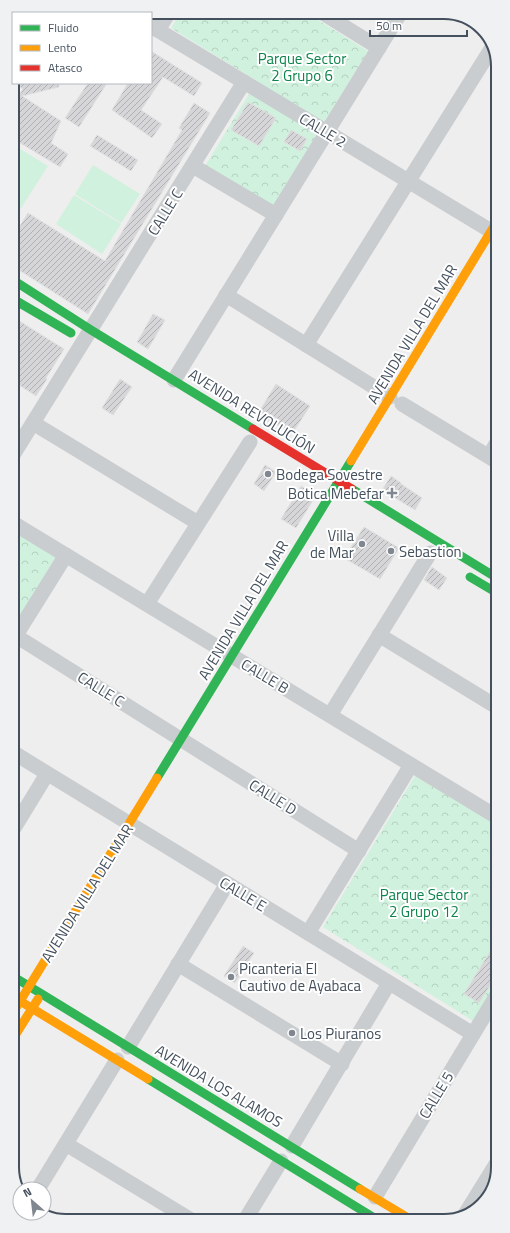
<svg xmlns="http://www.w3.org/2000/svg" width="510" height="1233" font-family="'Titillium Web',sans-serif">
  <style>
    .grass { fill: #d0f1dd }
    .forest { fill: url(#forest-crowns) }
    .building { fill: url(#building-hatch); stroke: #e0e0e1 }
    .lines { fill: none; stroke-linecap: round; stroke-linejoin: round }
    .street { stroke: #cacdcf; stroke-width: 15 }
    .fast { stroke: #30b455; stroke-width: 9 }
    .slow { stroke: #ff9f0a; stroke-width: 9 }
    .jam { stroke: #e5322d; stroke-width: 9 }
    .poi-dot { fill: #808790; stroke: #fff; stroke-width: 1.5 }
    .labels { text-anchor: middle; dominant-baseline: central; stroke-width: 4; stroke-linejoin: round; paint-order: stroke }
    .park-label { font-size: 15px; fill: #0e844b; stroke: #fff }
    .street-label { font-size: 15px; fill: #44505d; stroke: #fff }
    .poi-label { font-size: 15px; fill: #44505d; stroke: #fff; text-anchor: start }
    .rim { fill: none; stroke: #44505d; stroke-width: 2 }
  </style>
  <defs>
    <pattern id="forest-crowns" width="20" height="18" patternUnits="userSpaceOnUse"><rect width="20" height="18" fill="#d0f1dd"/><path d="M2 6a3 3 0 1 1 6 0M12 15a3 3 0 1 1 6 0" fill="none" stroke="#b4d0c0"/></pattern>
    <pattern id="building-hatch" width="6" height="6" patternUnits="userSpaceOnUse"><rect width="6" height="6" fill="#d6d6d9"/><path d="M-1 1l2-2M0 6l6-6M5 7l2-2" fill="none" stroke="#afb0b3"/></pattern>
  </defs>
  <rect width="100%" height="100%" fill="#efeeee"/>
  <!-- grass -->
  <g class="grass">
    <path d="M12 144 48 166 12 222Z"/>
    <path d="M93 165 140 194 121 223 75 194Z"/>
    <path d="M74 195 121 224 102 254 56 224Z"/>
  </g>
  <!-- forest -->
  <g class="forest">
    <path d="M181 12H305L368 51 272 207 205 166 257 81 171 28Z"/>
    <path d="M13 529 58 556 13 631Z"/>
    <path d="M415 776 497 825 498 981 473 1021 323 927Z"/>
  </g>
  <!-- building -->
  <g class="building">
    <path d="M151 51 202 83 194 96 163 77 141 110 162 124 152 138 112 110 128 83H151Z"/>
    <path d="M14 83H59V87L22 96 61 121 51 143 68 154 60 167 12 138V106L23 89Z"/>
    <path d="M88 83H107L79 127 65 118Z"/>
    <path d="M248 102 276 118 259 146 231 130Z"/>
    <path d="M194 103 210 113 88 314 19 270 13 268V237L28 213 105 261 182 130 179 128Z"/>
    <path d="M291 130 307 139 300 151 284 142Z"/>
    <path d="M97 135 138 160 131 171 90 146Z"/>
    <path d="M153 314 165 320 148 349 137 342Z"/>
    <path d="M13 317 64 349 46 378 47 379 36 396 19 385 13 395Z"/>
    <path d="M120 379 132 387 113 415 102 408Z"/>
    <path d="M276 384 310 406 292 434 269 420 268 422 257 415Z"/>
    <path d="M265 465 276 472 264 491 254 484Z"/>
    <path d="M391 476 401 483V484L422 498 415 510 382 490Z"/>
    <path d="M301 486 314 494 315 497 296 528 281 519Z"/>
    <path d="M364 527 399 548 380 579 344 558Z"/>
    <path d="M432 567 447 578 439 590 424 580Z"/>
    <path d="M497 940 498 973 479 1003 464 994Z"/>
    <path d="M243 946 254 953 235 983 224 976Z"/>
  </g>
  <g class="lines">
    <!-- street -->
    <g class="street">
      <path d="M129 12 130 13"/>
      <path d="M321 12 379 48"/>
      <path d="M151 26 496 234"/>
      <path d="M158 30 169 12"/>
      <path d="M193 166 276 215"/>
      <path d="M226 295 390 397"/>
      <path d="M306 345 493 46"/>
      <path d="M174 380 401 12"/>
      <path d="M402 404 496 461"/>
      <path d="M33 423 198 523"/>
      <path d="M13 455 244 82"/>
      <path d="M489 456 496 444"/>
      <path d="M13 523 497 817"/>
      <path d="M147 604 250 442"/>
      <path d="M379 635 497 707"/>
      <path d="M16 636 359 851"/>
      <path d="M13 640 66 555"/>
      <path d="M330 715 430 553"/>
      <path d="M14 753 473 1034"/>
      <path d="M14 828 47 774"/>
      <path d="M308 933 411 765"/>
      <path d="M178 964 342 1064"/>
      <path d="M128 1047 227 884"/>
      <path d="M66 1144 191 1220"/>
      <path d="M292 1146 389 983"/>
      <path d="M38 1189 117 1060"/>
      <path d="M375 1197 498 993"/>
      <path d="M464 1216 498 1161"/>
      <path d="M245 1220 281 1161"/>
    </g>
    <!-- fast -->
    <g class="fast">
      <path d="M13 280 91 330 253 429"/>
      <path d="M13 299 71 333"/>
      <path d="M352 489 497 578"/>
      <path d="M470 577 497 593"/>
      <path d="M157 778 351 461"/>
      <path d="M14 977 360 1189"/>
      <path d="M148 1079 376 1219"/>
    </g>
    <!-- slow -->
    <g class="slow">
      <path d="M351 461 496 223"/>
      <path d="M20 1001 148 1079"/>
      <path d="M14 1011 157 778"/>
      <path d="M14 1037 38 999"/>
      <path d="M360 1189 410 1219"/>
    </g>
    <!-- jam -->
    <path class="jam" d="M253 429 352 489"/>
  </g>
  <!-- markers -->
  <g class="poi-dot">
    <circle cx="268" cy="474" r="4"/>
    <path d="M390 487h4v4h4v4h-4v4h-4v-4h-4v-4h4z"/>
    <circle cx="362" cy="544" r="4"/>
    <circle cx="391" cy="551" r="4"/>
    <circle cx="231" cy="977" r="4"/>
    <circle cx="292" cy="1033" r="4"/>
  </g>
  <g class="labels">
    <!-- park labels -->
    <g class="park-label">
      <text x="302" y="58">Parque Sector<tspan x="302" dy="17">2 Grupo 6</tspan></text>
      <text x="424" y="894">Parque Sector<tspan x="424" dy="17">2 Grupo 12</tspan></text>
    </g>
    <!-- street labels -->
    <g class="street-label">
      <text transform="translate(323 130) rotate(31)">CALLE 2</text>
      <text transform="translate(165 212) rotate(-58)">CALLE C</text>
      <text transform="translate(412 334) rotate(-59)">AVENIDA VILLA DEL MAR</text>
      <text transform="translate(252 411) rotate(32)">AVENIDA REVOLUCIÓN</text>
      <text transform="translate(243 610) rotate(-59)">AVENIDA VILLA DEL MAR</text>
      <text transform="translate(265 676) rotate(31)">CALLE B</text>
      <text transform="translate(101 689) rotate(32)">CALLE C</text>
      <text transform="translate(273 797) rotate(32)">CALLE D</text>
      <text transform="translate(87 893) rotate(-58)">AVENIDA VILLA DEL MAR</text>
      <text transform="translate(243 894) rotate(31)">CALLE E</text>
      <text transform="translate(219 1086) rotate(31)">AVENIDA LOS ALAMOS</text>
      <text transform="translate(436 1095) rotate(-59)">CALLE 5</text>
    </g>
    <!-- poi labels -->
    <g class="poi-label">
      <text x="276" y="474">Bodega Sovestre</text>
      <text x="384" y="493" text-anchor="end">Botica Mebefar</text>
      <text x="354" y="535" text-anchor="end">Villa<tspan x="354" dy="17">de Mar</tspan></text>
      <text x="399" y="551">Sebastion</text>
      <text x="239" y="968">Picanteria El<tspan x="239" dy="17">Cautivo de Ayabaca</tspan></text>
      <text x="300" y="1033">Los Piuranos</text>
    </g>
  </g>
  <!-- crop -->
  <path d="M0 0H510V1233H0ZM66 19H444A47 47 0 0 1 491 66V1167A47 47 0 0 1 444 1214H66A47 47 0 0 1 19 1167V66A47 47 0 0 1 66 19Z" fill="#f0f1f2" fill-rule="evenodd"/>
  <path class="rim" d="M66 19H444A47 47 0 0 1 491 66V1167A47 47 0 0 1 444 1214H66A47 47 0 0 1 19 1167V66A47 47 0 0 1 66 19Z"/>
  <!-- legend -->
  <rect x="12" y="12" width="140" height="72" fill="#ffffff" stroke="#b4b9be"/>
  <rect x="20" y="25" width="20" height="6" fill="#30b455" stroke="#b4b9be"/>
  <text x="48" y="32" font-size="12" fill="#44505d">Fluido</text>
  <rect x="20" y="45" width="20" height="6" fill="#ff9f0a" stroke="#b4b9be"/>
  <text x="48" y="52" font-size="12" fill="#44505d">Lento</text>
  <rect x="20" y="65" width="20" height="6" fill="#e5322d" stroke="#b4b9be"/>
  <text x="48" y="72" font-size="12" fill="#44505d">Atasco</text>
  <!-- north arrow -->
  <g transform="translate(32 1201) rotate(332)"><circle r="19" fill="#ffffff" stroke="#b4b9be"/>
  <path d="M0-3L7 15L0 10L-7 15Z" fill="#808790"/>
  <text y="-6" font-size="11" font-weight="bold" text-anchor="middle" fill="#44505d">N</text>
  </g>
  <!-- scale -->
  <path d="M370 30v6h97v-6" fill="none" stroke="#44505d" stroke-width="2"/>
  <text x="376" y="30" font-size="12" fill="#44505d" stroke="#ffffff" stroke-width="3" paint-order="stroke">50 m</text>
</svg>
